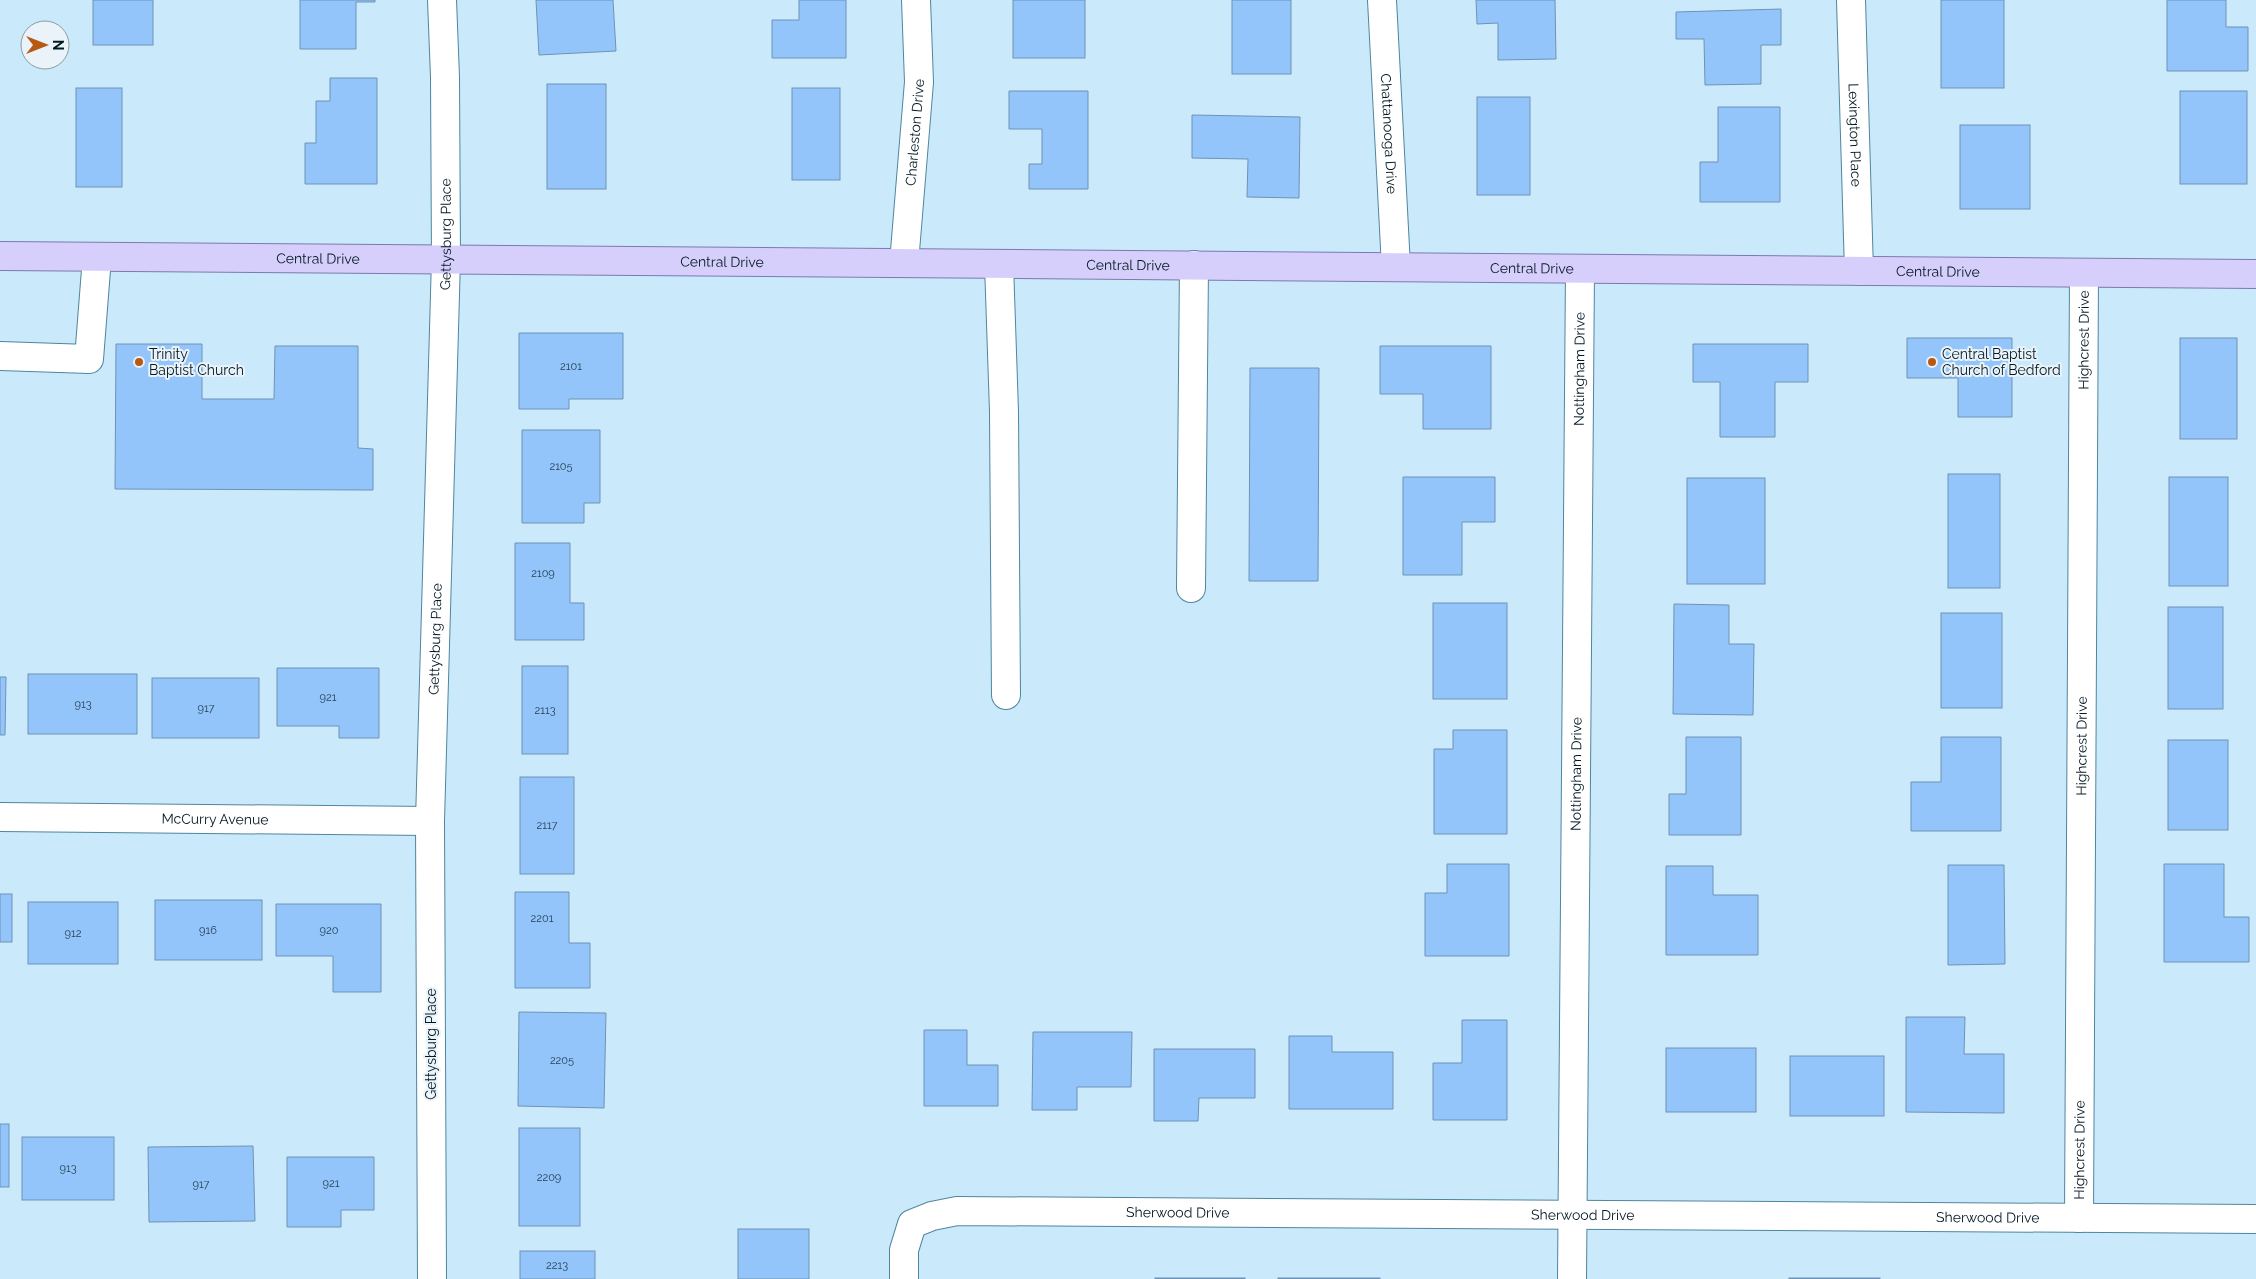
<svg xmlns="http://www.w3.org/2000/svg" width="2256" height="1279" font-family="Raleway,sans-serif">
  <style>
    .building { fill: #93c5fb; stroke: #6f92b7 }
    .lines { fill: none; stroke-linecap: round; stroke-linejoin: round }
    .minor-casing { stroke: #50859e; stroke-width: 30 }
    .major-casing { stroke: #7a7aae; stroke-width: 30 }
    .minor { stroke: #fff; stroke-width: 28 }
    .major { stroke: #d6cffc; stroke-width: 28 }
    .poi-dot { fill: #b85911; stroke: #e9f3f9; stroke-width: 2 }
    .labels { text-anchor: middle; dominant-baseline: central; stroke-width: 4; stroke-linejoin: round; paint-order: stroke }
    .number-label { font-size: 11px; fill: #274358 }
    .street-label { font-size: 14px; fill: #031822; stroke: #e9f3f9 }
    .poi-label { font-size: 14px; fill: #031822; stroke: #e9f3f9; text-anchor: start }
  </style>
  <rect width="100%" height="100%" fill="#caeafb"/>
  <!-- building -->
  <g class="building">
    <rect x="93" y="0" width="60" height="45"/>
    <path d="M300 0H375V2H356V49H300Z"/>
    <path d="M536 0H613L616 51 539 55Z"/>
    <path d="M799 0H846V58H772V20H799Z"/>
    <rect x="1013" y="0" width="72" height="58"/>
    <rect x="1232" y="0" width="59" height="74"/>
    <path d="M1476 0H1555L1556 59 1498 60V23L1477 24Z"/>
    <rect x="1941" y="0" width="63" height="88"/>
    <path d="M2167 0H2226V27H2248V71H2167Z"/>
    <path d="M1781 9V45H1761V84L1705 85 1704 39H1676V12Z"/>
    <path d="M330 78H377V184H305V143H316V101H330Z"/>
    <rect x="547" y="84" width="59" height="105"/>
    <rect x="76" y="88" width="46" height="99"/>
    <rect x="792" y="88" width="48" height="92"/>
    <path d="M1009 91H1088V189H1029V164H1042V129H1009Z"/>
    <rect x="2180" y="91" width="67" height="93"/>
    <rect x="1477" y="97" width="53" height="98"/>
    <path d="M1718 107H1780V202H1700V162H1718Z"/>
    <path d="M1192 115 1300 117 1299 198 1247 197 1248 159 1192 158Z"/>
    <rect x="1960" y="125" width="70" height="84"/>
    <path d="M519 333H623V399H569V409H519Z"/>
    <path d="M1907 338H2012V417H1958V378H1907Z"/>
    <rect x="2180" y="338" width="57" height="101"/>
    <path d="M116 344H202V399H274L275 346H358V448L373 449V490L115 489Z"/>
    <path d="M1693 344H1808V382H1775V437H1720V382H1693Z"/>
    <path d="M1380 346H1491V429H1423V394H1380Z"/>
    <path d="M1250 368H1319L1318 581H1249Z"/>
    <path d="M522 430H600V503H584V523H522Z"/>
    <rect x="1948" y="474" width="52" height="114"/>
    <path d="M1403 477H1495V522H1462V575H1403Z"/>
    <rect x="2169" y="477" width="59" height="109"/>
    <rect x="1687" y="478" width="78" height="106"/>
    <path d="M515 543H570V603H584V640H515Z"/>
    <rect x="1433" y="603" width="74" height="96"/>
    <path d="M1674 604 1729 605V644H1754L1753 715 1673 714Z"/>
    <rect x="2168" y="607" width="55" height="102"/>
    <rect x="1941" y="613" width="61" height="95"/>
    <rect x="522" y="666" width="46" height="88"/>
    <path d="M277 668H379V738H339V726H277Z"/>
    <rect x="28" y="674" width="109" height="60"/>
    <path d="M0 677H6L5 735H0Z"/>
    <rect x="152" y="678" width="107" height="60"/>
    <path d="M1453 730H1507V834H1434V749H1453Z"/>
    <path d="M1686 737H1741V835H1669V794H1686Z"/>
    <path d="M1941 737H2001V831H1911V782H1941Z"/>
    <rect x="2168" y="740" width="60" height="90"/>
    <rect x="520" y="777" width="54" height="97"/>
    <path d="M1447 864H1509V956H1425V893H1447Z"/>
    <path d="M2164 864H2224V917H2249V962H2164Z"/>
    <path d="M1948 865H2004L2005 964 1948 965Z"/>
    <path d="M1666 866H1713V895H1758V955H1666Z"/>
    <path d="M515 892H569V943H590V988H515Z"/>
    <rect x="0" y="894" width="12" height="48"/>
    <rect x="155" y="900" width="107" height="60"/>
    <rect x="28" y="902" width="90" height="62"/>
    <path d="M276 904H381V992H333V956H276Z"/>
    <path d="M519 1012 606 1013 604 1108 518 1106Z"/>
    <path d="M1906 1017H1965L1964 1054H2004V1113L1906 1112Z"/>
    <path d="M1462 1020H1507V1120H1433V1063H1462Z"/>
    <path d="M924 1030H967V1065H998V1106H924Z"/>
    <path d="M1033 1032H1132L1131 1087H1077V1110H1032Z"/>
    <path d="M1289 1036H1332V1052H1393V1109H1289Z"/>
    <rect x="1666" y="1048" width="90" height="64"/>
    <path d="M1154 1049H1255V1098H1199L1198 1121H1154Z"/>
    <rect x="1790" y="1056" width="94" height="60"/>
    <rect x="0" y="1124" width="9" height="63"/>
    <rect x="519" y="1128" width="61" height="98"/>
    <rect x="22" y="1137" width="92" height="63"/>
    <path d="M253 1146 255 1221 149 1222 148 1147Z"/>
    <path d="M287 1157H374V1210H341V1227H287Z"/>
    <rect x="738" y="1229" width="71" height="50"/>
    <rect x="520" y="1251" width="75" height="28"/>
    <rect x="1155" y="1278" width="90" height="1"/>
    <rect x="1278" y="1278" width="102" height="1"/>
    <rect x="1789" y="1278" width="91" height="1"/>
  </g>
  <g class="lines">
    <defs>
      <g id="minor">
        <path id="s1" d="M1382 0 1396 267"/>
        <path id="s2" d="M1851 0 1859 271"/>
        <path id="s3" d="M904 263 919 82 916 0"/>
        <path d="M999 264 1004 412 1006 695"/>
        <path d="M0 356 89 359 97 257"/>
        <path d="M1191 588 1194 265"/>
        <path id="s4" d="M0 817 430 821"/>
        <path id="s5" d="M2079 1218 2084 273"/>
        <path id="s6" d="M432 1279 430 821 446 259 445 77 442 0"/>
        <path id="s7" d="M904 1279V1250L912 1224 932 1216 957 1211 2256 1219"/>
        <path id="s8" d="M1572 1279 1580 269"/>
      </g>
      <g id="major">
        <path id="s9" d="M0 256 2256 274"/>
      </g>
    </defs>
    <!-- minor casing -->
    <use href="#minor" class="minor-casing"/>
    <!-- major casing -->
    <use href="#major" class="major-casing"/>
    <!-- minor -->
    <use href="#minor" class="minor"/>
    <!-- major -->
    <use href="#major" class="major"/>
  </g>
  <!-- markers -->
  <g class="poi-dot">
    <circle cx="139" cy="362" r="5"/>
    <circle cx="1932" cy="362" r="5"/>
  </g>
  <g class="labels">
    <!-- number labels -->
    <g class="number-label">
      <text x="571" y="366">2101</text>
      <text x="561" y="466">2105</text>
      <text x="543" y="573">2109</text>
      <text x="328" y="697">921</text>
      <text x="83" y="704">913</text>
      <text x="206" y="708">917</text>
      <text x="545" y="710">2113</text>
      <text x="547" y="825">2117</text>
      <text x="542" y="918">2201</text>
      <text x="208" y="930">916</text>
      <text x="329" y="930">920</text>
      <text x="73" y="933">912</text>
      <text x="562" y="1060">2205</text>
      <text x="68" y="1168">913</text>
      <text x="549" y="1177">2209</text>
      <text x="331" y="1183">921</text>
      <text x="201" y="1184">917</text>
      <text x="557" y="1265">2213</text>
    </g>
    <!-- street labels -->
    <g class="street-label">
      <text stroke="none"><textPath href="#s3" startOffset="131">Charleston Drive</textPath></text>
      <text stroke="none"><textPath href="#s1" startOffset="134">Chattanooga Drive</textPath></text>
      <text stroke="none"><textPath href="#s2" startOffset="135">Lexington Place</textPath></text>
      <text stroke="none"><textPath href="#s6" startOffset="1045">Gettysburg Place</textPath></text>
      <text stroke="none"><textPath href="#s9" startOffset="318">Central Drive</textPath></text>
      <text stroke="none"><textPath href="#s9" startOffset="722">Central Drive</textPath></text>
      <text stroke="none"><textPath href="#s9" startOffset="1128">Central Drive</textPath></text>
      <text stroke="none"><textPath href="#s9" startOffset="1532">Central Drive</textPath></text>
      <text stroke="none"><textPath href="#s9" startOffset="1938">Central Drive</textPath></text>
      <text stroke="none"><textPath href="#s5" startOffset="878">Highcrest Drive</textPath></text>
      <text stroke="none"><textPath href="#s8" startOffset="910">Nottingham Drive</textPath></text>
      <text stroke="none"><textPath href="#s6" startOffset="640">Gettysburg Place</textPath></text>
      <text stroke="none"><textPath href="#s5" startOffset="472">Highcrest Drive</textPath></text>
      <text stroke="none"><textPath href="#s8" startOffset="505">Nottingham Drive</textPath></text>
      <text stroke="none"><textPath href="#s4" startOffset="215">McCurry Avenue</textPath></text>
      <text transform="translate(431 1044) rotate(-90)">Gettysburg Place</text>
      <text stroke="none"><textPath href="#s5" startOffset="68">Highcrest Drive</textPath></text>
      <text stroke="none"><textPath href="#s7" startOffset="324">Sherwood Drive</textPath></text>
      <text stroke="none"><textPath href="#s7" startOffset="729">Sherwood Drive</textPath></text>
      <text stroke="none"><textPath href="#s7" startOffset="1134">Sherwood Drive</textPath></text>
    </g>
    <!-- poi labels -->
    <g class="poi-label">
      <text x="149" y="354">Trinity<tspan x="149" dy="16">Baptist Church</tspan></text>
      <text x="1942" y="354">Central Baptist<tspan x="1942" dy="16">Church of Bedford</tspan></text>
    </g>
  </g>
  <!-- north arrow -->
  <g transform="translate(45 45) rotate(90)"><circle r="24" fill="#e9f3f9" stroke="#8d9ba3"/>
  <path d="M0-4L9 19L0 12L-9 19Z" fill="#b85911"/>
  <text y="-8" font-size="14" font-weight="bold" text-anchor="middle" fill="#031822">N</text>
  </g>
</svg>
